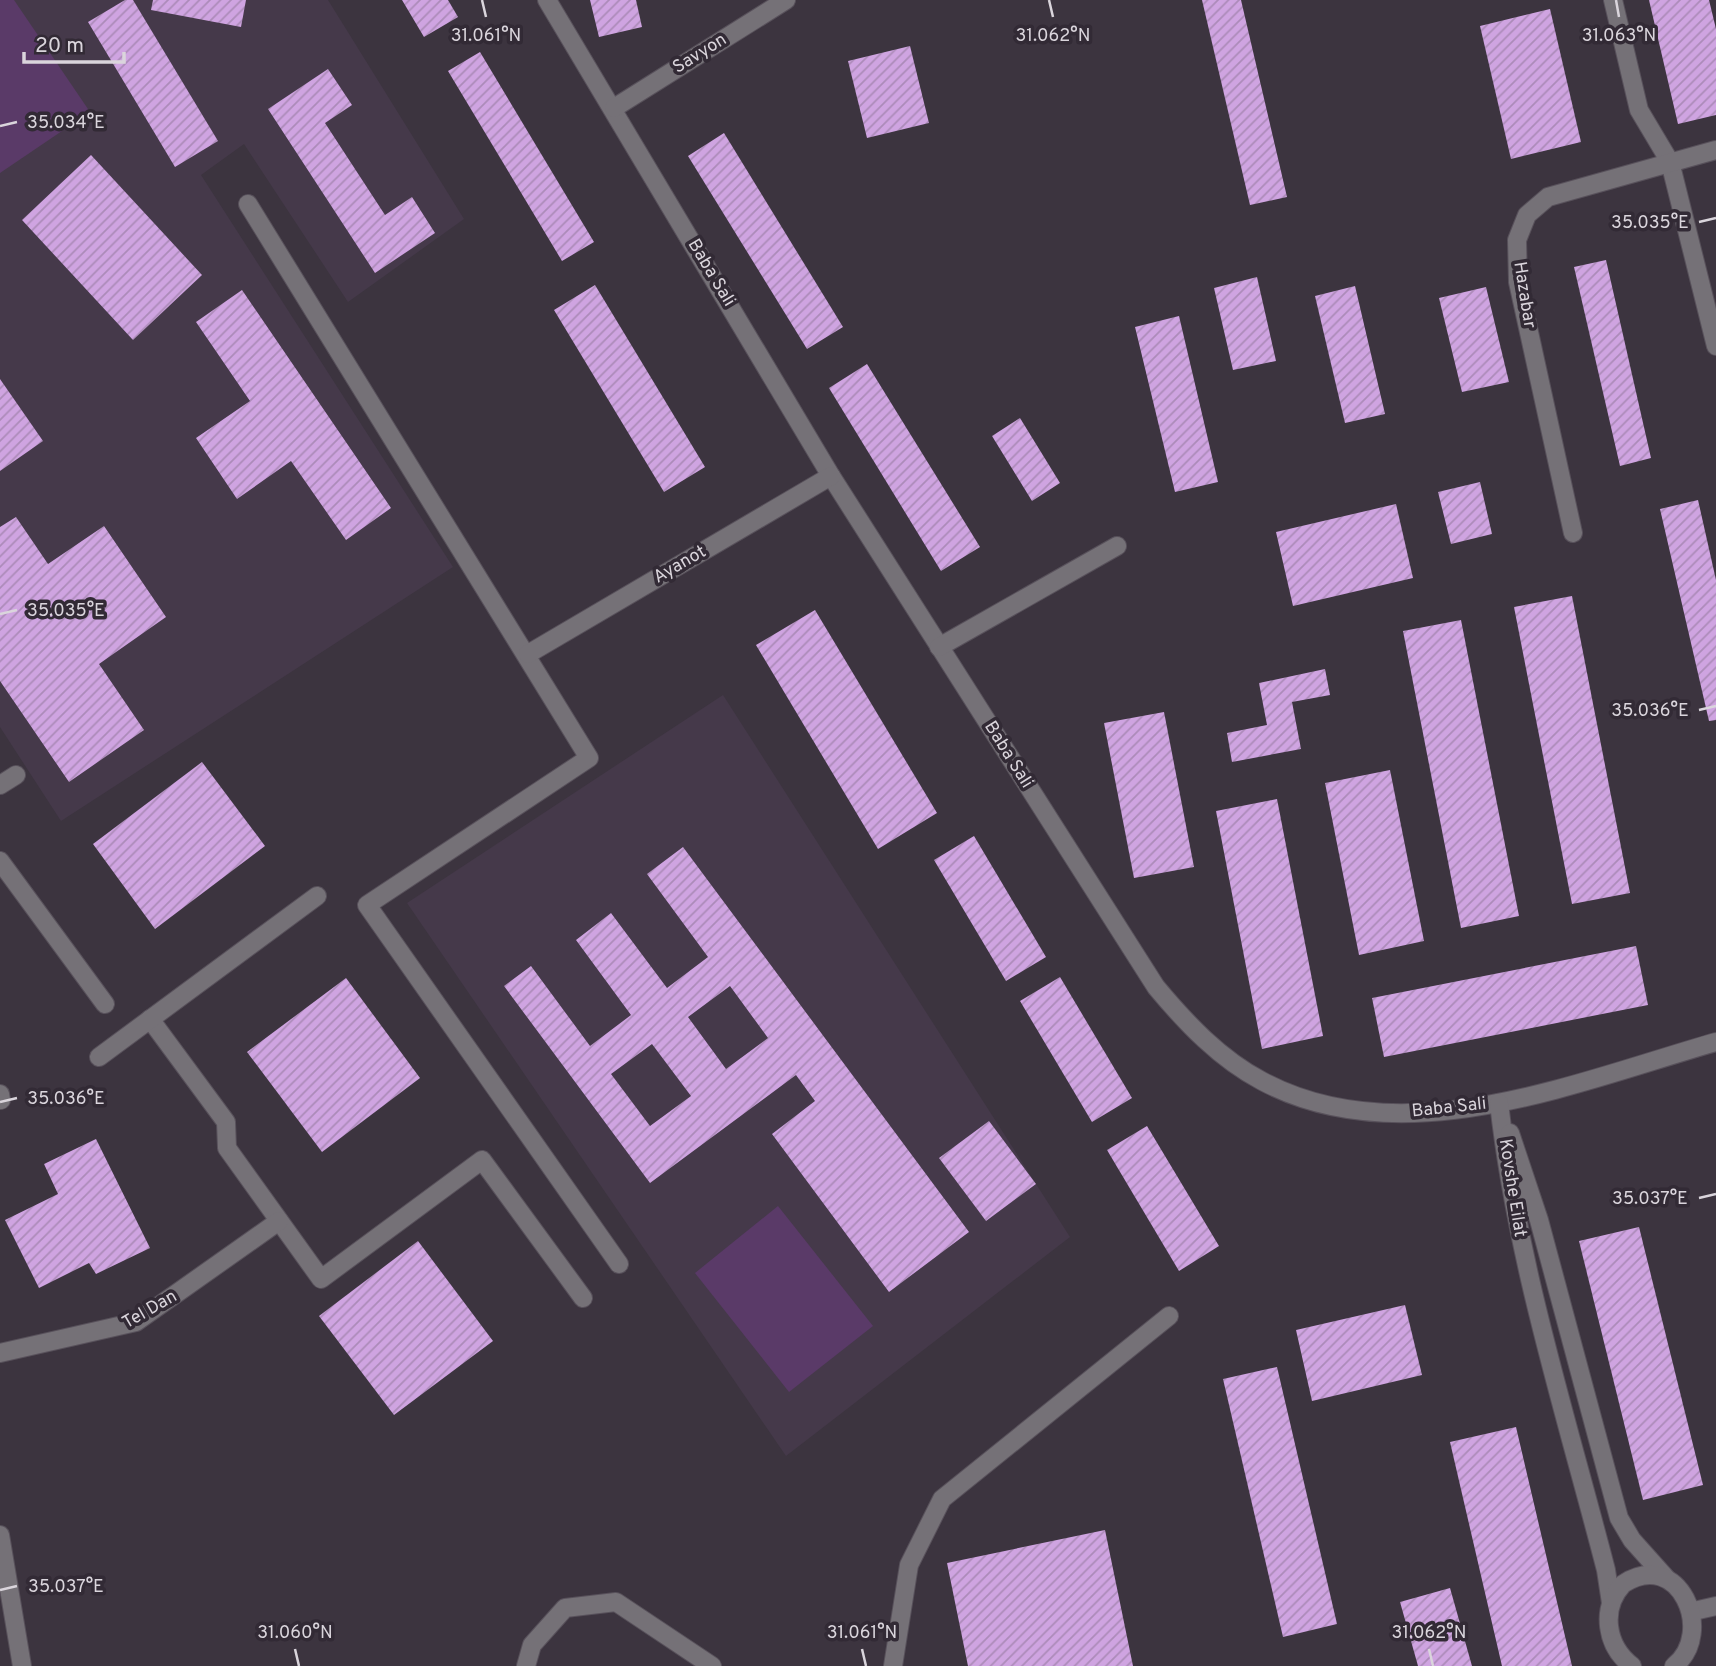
<svg xmlns="http://www.w3.org/2000/svg" width="1716" height="1666" font-family="Overpass,sans-serif">
  <style>
    .built { fill: #45394a }
    .pitch { fill: #5a3a68 }
    .building { fill: url(#building-hatch); fill-rule: evenodd }
    .lines { fill: none; stroke-linecap: round; stroke-linejoin: round }
    .minor-casing { stroke: #58515b; stroke-width: 20 }
    .minor { stroke: #757177; stroke-width: 18 }
    .ticks { fill: none; stroke: #dad5dc; stroke-width: 2.5 }
    .labels { text-anchor: middle; dominant-baseline: central; stroke-width: 7; stroke-linejoin: round; paint-order: stroke }
    .street-label { font-size: 18px; fill: #dad5dc; stroke: #322a35 }
    .ticks-label { font-size: 18px; text-anchor: middle; fill: #dad5dc; stroke: #322a35; stroke-width: 7; stroke-linejoin: round; paint-order: stroke }
  </style>
  <defs>
    <pattern id="building-hatch" width="6" height="6" patternUnits="userSpaceOnUse" patternTransform="scale(1.75)"><rect width="6" height="6" fill="#cfa4e1"/><path d="M-1 1l2-2M0 6l6-6M5 7l2-2" fill="none" stroke="#ac8bb9"/></pattern>
  </defs>
  <rect width="100%" height="100%" fill="#3c343f"/>
  <!-- built -->
  <g class="built">
    <path d="M0 0H328L464 219 348 302 244 144 201 175 453 567 61 821 0 727Z"/>
    <path d="M723 695 1070 1237 786 1456 407 903Z"/>
  </g>
  <!-- pitch -->
  <g class="pitch">
    <path d="M0 0H14L90 112 0 173Z"/>
    <path d="M778 1206 873 1326 789 1392 695 1273Z"/>
  </g>
  <!-- building -->
  <g class="building">
    <path d="M125 0H133L218 141 175 167 88 22Z"/>
    <path d="M153 0H246L241 27 151 10Z"/>
    <path d="M402 0H448L458 17 424 37Z"/>
    <path d="M590 0H636L642 27 599 37Z"/>
    <path d="M1202 0H1241L1287 197 1250 205Z"/>
    <path d="M1649 0H1709L1716 29V115L1678 124Z"/>
    <path d="M1550 9 1581 142 1511 159 1480 26Z"/>
    <path d="M910 46 929 123 867 138 848 61Z"/>
    <path d="M480 52 594 242 562 261 448 71Z"/>
    <path d="M328 69 352 105 325 123 385 215 412 197 435 233 375 273 268 109Z"/>
    <path d="M724 133 843 327 807 349 688 156Z"/>
    <path d="M91 155 202 275 133 340 22 220Z"/>
    <path d="M1606 260 1651 458 1620 466 1574 267Z"/>
    <path d="M1257 277 1276 361 1233 370 1214 288Z"/>
    <path d="M595 285 705 467 664 492 554 310Z"/>
    <path d="M1355 286 1385 414 1345 423 1315 296Z"/>
    <path d="M1486 287 1509 382 1462 392 1439 298Z"/>
    <path d="M242 290 391 508 346 540 291 461 237 499 196 438 250 401 196 322Z"/>
    <path d="M1179 316 1218 482 1175 492 1135 327Z"/>
    <path d="M867 364 980 547 941 571 829 388Z"/>
    <path d="M0 379 43 441 0 471Z"/>
    <path d="M1020 418 1060 483 1032 501 992 436Z"/>
    <path d="M1480 482 1492 534 1451 544 1438 492Z"/>
    <path d="M1698 500 1716 580V720L1709 721 1660 509Z"/>
    <path d="M1396 504 1413 578 1293 606 1276 532Z"/>
    <path d="M16 517 48 564 104 526 166 617 99 664 144 730 69 782 0 681V527Z"/>
    <path d="M1572 596 1630 893 1572 904 1514 607Z"/>
    <path d="M815 610 937 813 878 849 756 645Z"/>
    <path d="M1461 620 1519 916 1461 928 1403 631Z"/>
    <path d="M1325 669 1330 695 1292 702 1301 749 1232 762 1227 733 1267 725 1259 683Z"/>
    <path d="M1164 712 1194 867 1134 878 1104 723Z"/>
    <path d="M202 762 265 846 155 929 93 844Z"/>
    <path d="M1390 770 1424 941 1359 955 1325 783Z"/>
    <path d="M1277 799 1323 1036 1262 1049 1216 811Z"/>
    <path d="M974 836 1046 957 1006 981 934 860Z"/>
    <path d="M683 847 969 1232 889 1292 772 1134 815 1101 796 1075 650 1183 504 986 531 966 590 1046 631 1015 576 940 611 913 667 988 708 957 647 874ZM730 986 768 1038 726 1069 688 1017ZM652 1044 691 1096 650 1126 611 1074Z"/>
    <path d="M1636 946 1648 1005 1384 1057 1372 998Z"/>
    <path d="M1060 977 1132 1098 1092 1122 1020 1001Z"/>
    <path d="M346 978 420 1078 322 1152 247 1052Z"/>
    <path d="M989 1121 1036 1184 986 1221 939 1158Z"/>
    <path d="M1147 1126 1219 1246 1179 1271 1107 1150Z"/>
    <path d="M96 1139 150 1248 96 1274 89 1263 39 1288 5 1220 58 1194 44 1164Z"/>
    <path d="M1639 1227 1703 1485 1643 1500 1579 1241Z"/>
    <path d="M418 1241 493 1341 394 1415 319 1316Z"/>
    <path d="M1405 1305 1422 1375 1312 1401 1296 1330Z"/>
    <path d="M1277 1367 1337 1624 1283 1637 1223 1379Z"/>
    <path d="M1516 1427 1572 1666H1502L1450 1442Z"/>
    <path d="M1105 1530 1133 1666H968L947 1563Z"/>
    <path d="M1450 1588 1472 1666H1418L1400 1602Z"/>
  </g>
  <g class="lines">
    <defs>
      <g id="minor">
        <path d="M547 0 831 476 1156 987C1186 1023 1220 1059 1262 1081 1402 1156 1576 1082 1716 1042"/>
        <path d="M1613 0 1639 110 1670 162 1716 346"/>
        <path d="M614 108 786 0"/>
        <path d="M248 204 589 758 367 905 619 1264"/>
        <path d="M1573 533 1518 282 1517 240 1527 215 1548 197 1716 150"/>
        <path d="M939 647 1117 546"/>
        <path d="M528 654 831 476"/>
        <path d="M0 785 16 775"/>
        <path d="M0 861 105 1004"/>
        <path d="M150 1019 226 1122 227 1148 321 1279 482 1160 583 1298"/>
        <path d="M99 1057 317 896"/>
        <path d="M0 1094 1 1100"/>
        <path d="M1499 1103C1517 1263 1566 1415 1606 1570L1611 1603"/>
        <path d="M1510 1133 1539 1220 1619 1518 1632 1540 1666 1578"/>
        <path d="M0 1353 136 1322 279 1221"/>
        <path d="M0 1535 22 1666"/>
        <path d="M1694 1611 1716 1606"/>
        <path d="M526 1666 532 1645 565 1608 616 1602 712 1666"/>
        <path d="M893 1666 909 1565 942 1499 1169 1316"/>
        <path d="M1632 1666C1606 1646 1600 1609 1623 1584 1679 1547 1716 1633 1674 1666"/>
      </g>
    </defs>
    <!-- minor casing -->
    <use href="#minor" class="minor-casing"/>
    <!-- minor -->
    <use href="#minor" class="minor"/>
  </g>
  <!-- ticks -->
  <path class="ticks" d="M482 0 486 17M1049 0 1053 17M1616 0 1619 17M0 126 17 122M1699 222 1716 218M0 614 17 610M1699 710 1716 706M0 1102 17 1098M1699 1198 1716 1194M0 1590 17 1586M295 1649 299 1666M862 1649 866 1666M1429 1649 1433 1666"/>
  <g class="labels">
    <!-- street labels -->
    <g class="street-label">
      <text transform="translate(700 54) rotate(-32)">Savyon</text>
      <text transform="translate(711 273) rotate(59)">Baba Sali</text>
      <text transform="translate(1524 295) rotate(81)">Hazabar</text>
      <text transform="translate(680 565) rotate(-30)">Ayanot</text>
      <text transform="translate(1008 755) rotate(58)">Baba Sali</text>
      <text transform="translate(1449 1108) rotate(-6)">Baba Sali</text>
      <text transform="translate(1512 1188) rotate(81)">Kovshe Eilat</text>
      <text transform="translate(150 1310) rotate(-30)">Tel Dan</text>
    </g>
  </g>
  <g class="ticks-label">
    <text x="486" y="41">31.061°N</text>
    <text x="1053" y="41">31.062°N</text>
    <text x="1619" y="41">31.063°N</text>
    <text x="66" y="128">35.034°E</text>
    <text x="1650" y="228">35.035°E</text>
    <text x="66" y="616">35.035°E</text>
    <text x="1650" y="716">35.036°E</text>
    <text x="66" y="1104">35.036°E</text>
    <text x="1650" y="1204">35.037°E</text>
    <text x="66" y="1592">35.037°E</text>
    <text x="295" y="1638">31.060°N</text>
    <text x="862" y="1638">31.061°N</text>
    <text x="1429" y="1638">31.062°N</text>
  </g>
  <!-- scale -->
  <path d="M24 52v10h100v-10" fill="none" stroke="#dad5dc" stroke-width="3.5"/>
  <text x="35" y="52" font-size="21" fill="#dad5dc" stroke="#322a35" stroke-width="5" paint-order="stroke">20 m</text>
</svg>
